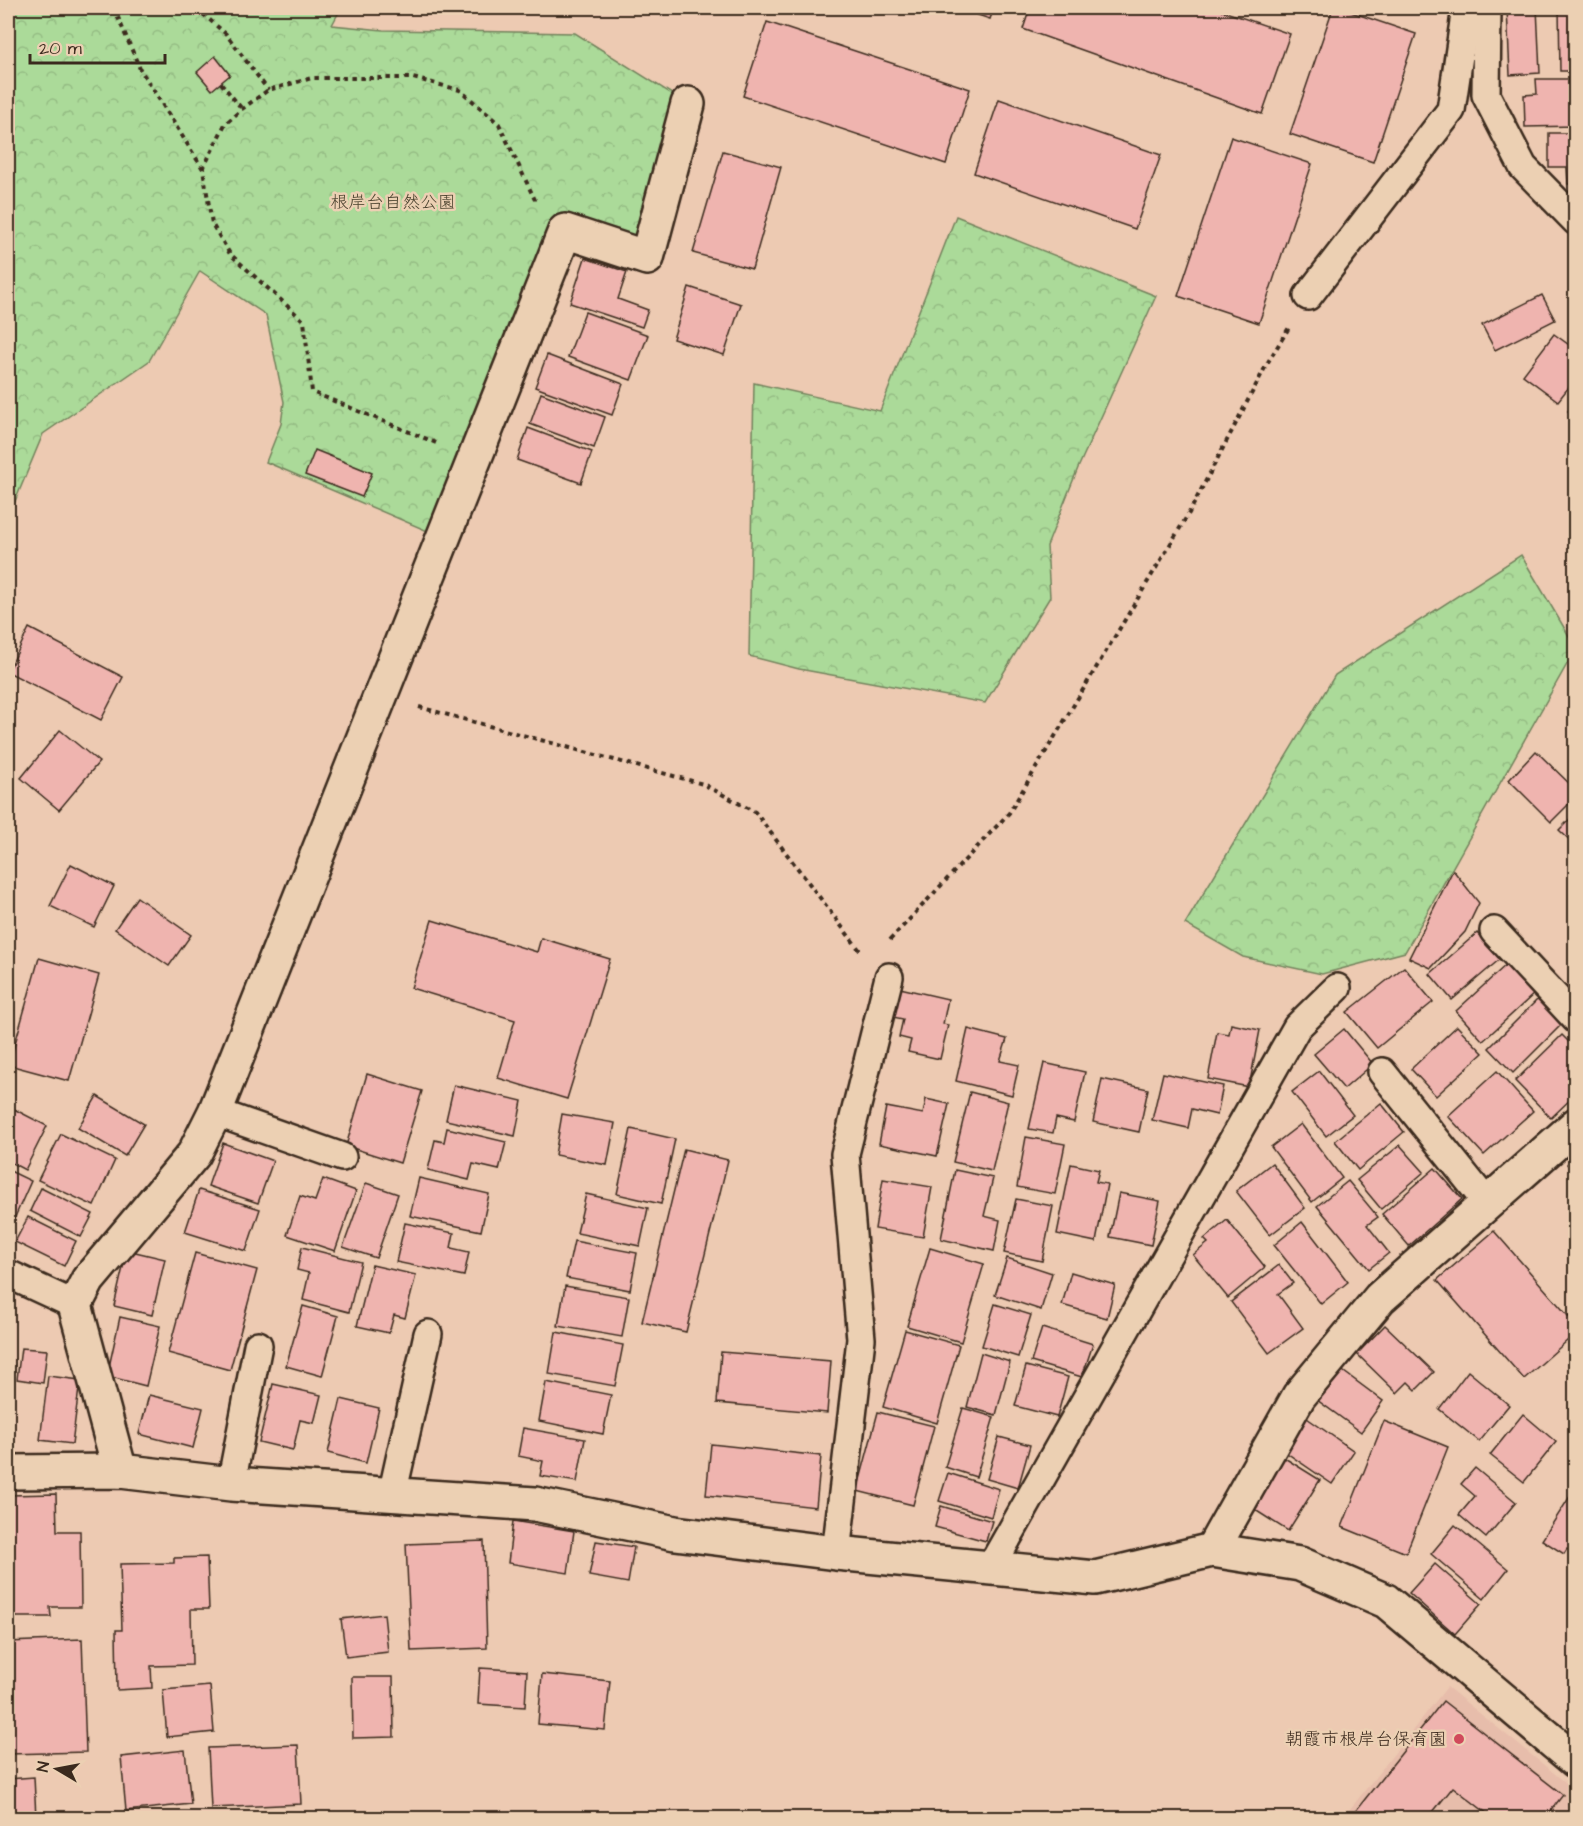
<svg xmlns="http://www.w3.org/2000/svg" width="1583" height="1826" font-family="'Architects Daughter','Klee One',sans-serif">
  <style>
    .built { fill: #e7bdab }
    .forest { fill: url(#forest-crowns); stroke: #73825c; stroke-width: 1.5 }
    .building { fill: #efb4af; stroke: #3b2a1e; stroke-width: 1.5 }
    .lines { fill: none; stroke-linecap: round; stroke-linejoin: round }
    .lane-casing { stroke: #3b2a1e; stroke-width: 32 }
    .street-casing { stroke: #3b2a1e; stroke-width: 38 }
    .path { stroke: #3b2a1e; stroke-width: 4; stroke-dasharray: 4.5 4.5; stroke-linecap: butt }
    .lane { stroke: #ecd0b3; stroke-width: 27 }
    .street { stroke: #ecd0b3; stroke-width: 33 }
    .poi-dot { fill: #d1495b; stroke: #ecd0b3; stroke-width: 2 }
    .labels { text-anchor: middle; dominant-baseline: central; stroke-width: 5; stroke-linejoin: round; paint-order: stroke }
    .park-label { font-size: 18px; fill: #4c4430; stroke: #ecd0b3 }
    .poi-label { font-size: 18px; fill: #3b2a1e; stroke: #ecd0b3; text-anchor: end }
  </style>
  <defs>
    <pattern id="forest-crowns" width="20" height="18" patternUnits="userSpaceOnUse" patternTransform="scale(1.5)"><rect width="20" height="18" fill="#abda99"/><path d="M2 6a3 3 0 1 1 6 0M12 15a3 3 0 1 1 6 0" fill="none" stroke="#94bb83"/></pattern>
  </defs>
  <rect width="100%" height="100%" fill="#edcab2"/>
  <filter id="ink" filterUnits="userSpaceOnUse"><feTurbulence type="fractalNoise" baseFrequency=".0167" numOctaves="2"/><feDisplacementMap in="SourceGraphic" scale="12" xChannelSelector="R" yChannelSelector="G"/><feConvolveMatrix kernelMatrix="1 2 1 2 8 2 1 2 1" color-interpolation-filters="sRGB"/></filter>
  <g filter="url(#ink)">
    <!-- built -->
    <path class="built" d="M1447 1687 1575 1790V1818H1343Z"/>
    <!-- forest -->
    <g class="forest">
      <path d="M8 8H341L332 25 383 30 575 33 688 104 647 258 566 232 444 538 266 462 281 424 284 402 266 315 200 271 149 361 43 434 8 518Z"/>
      <path d="M956 216 1156 296 1078 468 1047 546 1050 597 985 703 799 669 749 656 754 383 880 411Z"/>
      <path d="M1521 555 1575 646V650L1405 952 1322 974 1243 957 1185 924 1335 675Z"/>
    </g>
    <!-- building -->
    <g class="building">
      <path d="M957 8H994L990 19Z"/>
      <path d="M1030 8H1214L1290 34 1262 114 1023 29Z"/>
      <path d="M1333 8H1339L1416 34 1373 162 1290 134Z"/>
      <path d="M1507 8H1537L1540 73 1510 75Z"/>
      <path d="M1559 8H1576V71H1560Z"/>
      <path d="M767 22 970 89 946 164 743 96Z"/>
      <path d="M215 56 230 75 212 90 197 72Z"/>
      <path d="M1536 79H1576V126L1525 127 1524 95 1537 94Z"/>
      <path d="M999 99 1161 155 1135 229 974 173Z"/>
      <path d="M1549 133H1576V184H1568L1567 167H1549Z"/>
      <path d="M1231 137 1312 164 1259 323 1178 296Z"/>
      <path d="M723 151 781 167 752 269 693 253Z"/>
      <path d="M585 258 627 272 618 299 648 310 642 327 570 303Z"/>
      <path d="M689 287 741 304 724 355 673 339Z"/>
      <path d="M1542 295 1555 320 1495 350 1482 325Z"/>
      <path d="M585 312 648 335 631 380 568 357Z"/>
      <path d="M1554 334 1576 350V378L1558 401 1523 375Z"/>
      <path d="M547 355 623 384 612 415 535 387Z"/>
      <path d="M541 393 605 417 594 448 530 424Z"/>
      <path d="M1576 400V416L1568 411Z"/>
      <path d="M528 428 592 452 581 483 517 460Z"/>
      <path d="M315 450 372 473 362 497 305 475Z"/>
      <path d="M29 628 123 677 101 720 8 672Z"/>
      <path d="M60 730 99 762 59 810 21 778Z"/>
      <path d="M1536 751 1576 790V797L1551 822 1509 780Z"/>
      <path d="M1576 813V846L1559 830Z"/>
      <path d="M71 864 114 886 94 927 50 906Z"/>
      <path d="M1453 870 1479 903 1465 932 1431 968 1409 958Z"/>
      <path d="M137 897 191 935 169 966 115 929Z"/>
      <path d="M432 920 537 952 541 938 610 959 567 1099 498 1078 515 1020 411 988Z"/>
      <path d="M1477 933 1500 959 1452 1000 1430 974Z"/>
      <path d="M39 958 99 975 69 1081 9 1065Z"/>
      <path d="M1508 963 1535 993 1483 1041 1456 1011Z"/>
      <path d="M1404 967 1433 1002 1377 1048 1347 1012Z"/>
      <path d="M900 988 948 999 943 1024 948 1025 940 1059 908 1052 911 1040 899 1037 903 1019 893 1017Z"/>
      <path d="M1539 998 1564 1022 1513 1073 1489 1048Z"/>
      <path d="M1231 1024 1260 1030 1249 1087 1208 1079 1217 1032 1229 1034Z"/>
      <path d="M1457 1026 1483 1053 1436 1096 1411 1069Z"/>
      <path d="M968 1029 1007 1039 1000 1061 1019 1065 1012 1095 956 1081Z"/>
      <path d="M1344 1029 1373 1064 1344 1089 1314 1054Z"/>
      <path d="M1562 1035 1576 1049V1094L1551 1118 1515 1081Z"/>
      <path d="M1044 1063 1085 1072 1074 1122 1056 1118 1053 1133 1029 1129Z"/>
      <path d="M1319 1071 1353 1115 1326 1136 1292 1092Z"/>
      <path d="M1497 1071 1533 1111 1484 1155 1448 1116Z"/>
      <path d="M1163 1073 1223 1086 1217 1115 1192 1109 1188 1128 1152 1120Z"/>
      <path d="M367 1074 422 1091 400 1163 346 1146Z"/>
      <path d="M1102 1079 1148 1089 1139 1132 1093 1122Z"/>
      <path d="M454 1085 522 1101 515 1136 446 1120Z"/>
      <path d="M970 1092 1008 1102 992 1171 953 1162Z"/>
      <path d="M97 1096 144 1124 125 1156 78 1128Z"/>
      <path d="M926 1099 949 1104 937 1156 879 1144 886 1107 923 1114Z"/>
      <path d="M1381 1103 1404 1132 1358 1170 1335 1141Z"/>
      <path d="M8 1106 47 1126 25 1170 8 1161Z"/>
      <path d="M562 1114 615 1123 607 1165 555 1155Z"/>
      <path d="M1301 1124 1342 1178 1312 1202 1271 1147Z"/>
      <path d="M447 1128 506 1142 499 1170 473 1164 469 1180 428 1170 435 1140 444 1142Z"/>
      <path d="M631 1129 675 1139 661 1204 617 1194Z"/>
      <path d="M61 1134 115 1160 94 1206 38 1180Z"/>
      <path d="M1026 1137 1065 1144 1055 1194 1017 1187Z"/>
      <path d="M223 1143 273 1161 258 1203 208 1186Z"/>
      <path d="M1400 1145 1424 1172 1381 1209 1357 1180Z"/>
      <path d="M684 1149 728 1160 686 1332 642 1322Z"/>
      <path d="M1576 1156V1174L1567 1164Z"/>
      <path d="M1272 1163 1305 1208 1270 1235 1236 1191Z"/>
      <path d="M1071 1164 1099 1170 1096 1182 1107 1184 1096 1242 1057 1234Z"/>
      <path d="M1435 1168 1462 1199 1409 1246 1382 1214Z"/>
      <path d="M8 1170 31 1181 11 1226 8 1224Z"/>
      <path d="M955 1170 993 1178 984 1216 1000 1220 994 1251 941 1239Z"/>
      <path d="M419 1178 489 1194 481 1231 410 1216Z"/>
      <path d="M323 1179 356 1191 335 1251 287 1235 300 1196 315 1201Z"/>
      <path d="M883 1179 932 1187 923 1237 875 1229Z"/>
      <path d="M1348 1181 1378 1217 1367 1225 1389 1253 1369 1269 1317 1206Z"/>
      <path d="M366 1183 398 1194 376 1258 343 1247Z"/>
      <path d="M41 1188 93 1214 81 1237 30 1211Z"/>
      <path d="M199 1190 260 1209 246 1251 185 1232Z"/>
      <path d="M1119 1193 1160 1201 1151 1245 1110 1237Z"/>
      <path d="M586 1194 648 1208 640 1246 577 1233Z"/>
      <path d="M1016 1199 1053 1206 1042 1261 1004 1253Z"/>
      <path d="M28 1217 76 1241 64 1266 15 1242Z"/>
      <path d="M1227 1220 1265 1267 1228 1298 1193 1255 1208 1243 1204 1239Z"/>
      <path d="M1302 1222 1348 1282 1321 1304 1274 1245Z"/>
      <path d="M405 1223 454 1233 451 1248 469 1252 464 1276 396 1262Z"/>
      <path d="M1494 1231 1576 1325V1333L1524 1379 1437 1280Z"/>
      <path d="M574 1241 637 1253 630 1290 566 1278Z"/>
      <path d="M302 1247 361 1262 349 1312 303 1300 309 1273 297 1270Z"/>
      <path d="M930 1248 984 1264 961 1342 907 1326Z"/>
      <path d="M127 1250 165 1259 152 1315 114 1306Z"/>
      <path d="M195 1253 257 1270 230 1370 168 1353Z"/>
      <path d="M1007 1258 1052 1273 1041 1310 995 1295Z"/>
      <path d="M372 1265 416 1275 405 1318 394 1315 389 1333 357 1326Z"/>
      <path d="M1279 1265 1293 1283 1278 1294 1303 1328 1269 1353 1231 1302Z"/>
      <path d="M1071 1272 1115 1285 1107 1318 1062 1305Z"/>
      <path d="M565 1286 629 1297 622 1337 558 1326Z"/>
      <path d="M995 1304 1031 1315 1018 1357 982 1346Z"/>
      <path d="M303 1306 338 1316 322 1376 286 1366Z"/>
      <path d="M120 1317 160 1326 146 1386 107 1376Z"/>
      <path d="M1385 1325 1434 1372 1416 1390 1408 1382 1397 1393 1357 1354Z"/>
      <path d="M1042 1328 1093 1344 1082 1377 1031 1362Z"/>
      <path d="M905 1330 959 1345 937 1423 883 1407Z"/>
      <path d="M556 1332 623 1345 615 1386 549 1374Z"/>
      <path d="M21 1348 47 1350 43 1383 17 1379Z"/>
      <path d="M721 1352 831 1361 827 1413 717 1403Z"/>
      <path d="M981 1353 1010 1362 996 1415 967 1407Z"/>
      <path d="M1026 1366 1068 1377 1057 1417 1015 1406Z"/>
      <path d="M1336 1366 1383 1401 1361 1432 1313 1397Z"/>
      <path d="M1468 1371 1509 1405 1479 1441 1439 1409Z"/>
      <path d="M48 1376 80 1380 72 1444 40 1440Z"/>
      <path d="M546 1382 611 1395 603 1434 539 1421Z"/>
      <path d="M273 1384 321 1395 314 1423 300 1420 293 1450 259 1442Z"/>
      <path d="M149 1395 203 1408 193 1448 139 1434Z"/>
      <path d="M341 1399 379 1408 366 1463 328 1453Z"/>
      <path d="M963 1408 994 1417 976 1477 945 1467Z"/>
      <path d="M878 1412 934 1426 913 1505 857 1491Z"/>
      <path d="M1523 1414 1556 1442 1524 1482 1490 1455Z"/>
      <path d="M1304 1416 1354 1451 1332 1484 1281 1449Z"/>
      <path d="M1384 1421 1448 1447 1406 1553 1342 1527Z"/>
      <path d="M523 1428 585 1439 577 1482 540 1476 543 1461 518 1456Z"/>
      <path d="M999 1437 1030 1445 1018 1488 987 1479Z"/>
      <path d="M711 1444 821 1456 816 1507 706 1495Z"/>
      <path d="M1283 1457 1320 1480 1288 1531 1252 1508Z"/>
      <path d="M1475 1468 1516 1502 1486 1538 1459 1515 1475 1496 1461 1484Z"/>
      <path d="M948 1473 999 1489 991 1517 939 1501Z"/>
      <path d="M1576 1487V1555L1567 1549 1564 1554 1542 1540Z"/>
      <path d="M56 1494 57 1531H80L81 1607H50L51 1617H8V1495Z"/>
      <path d="M941 1506 992 1521 986 1541 935 1527Z"/>
      <path d="M513 1521 574 1531 568 1573 508 1563Z"/>
      <path d="M1455 1525 1508 1569 1484 1599 1431 1554Z"/>
      <path d="M484 1541 487 1648 411 1651 406 1544Z"/>
      <path d="M596 1541 634 1547 628 1583 589 1576Z"/>
      <path d="M207 1557 209 1609H191L192 1665 151 1666 152 1688 117 1690 116 1630H122L120 1564 174 1563V1558Z"/>
      <path d="M1435 1564 1481 1604 1455 1634 1409 1593Z"/>
      <path d="M384 1614 388 1652 346 1657 341 1619Z"/>
      <path d="M82 1639 86 1752 8 1754V1642Z"/>
      <path d="M480 1668 527 1671 525 1707 478 1704Z"/>
      <path d="M542 1674 610 1681 605 1730 538 1724Z"/>
      <path d="M352 1677H393L394 1737 353 1738Z"/>
      <path d="M210 1686 214 1732 167 1737 163 1690Z"/>
      <path d="M1443 1701 1563 1795 1545 1818H1493L1453 1787 1428 1818H1350Z"/>
      <path d="M298 1745 301 1804 211 1808 208 1748Z"/>
      <path d="M185 1750 191 1804 126 1811 121 1757Z"/>
      <path d="M34 1777 36 1818H8V1779Z"/>
    </g>
    <g class="lines">
      <defs>
        <g id="lane">
          <path d="M1487 8 1486 95 1523 167 1576 221"/>
          <path d="M1308 296 1451 110 1466 8"/>
          <path d="M1494 931 1576 1019"/>
          <path d="M1382 1072 1487 1203"/>
          <path d="M215 1112 342 1157"/>
          <path d="M8 1274 75 1305"/>
          <path d="M231 1484 258 1345"/>
          <path d="M392 1495 428 1334"/>
          <path d="M836 1553 861 1339 845 1154 889 977"/>
          <path d="M991 1567 1297 1027 1337 988"/>
        </g>
        <g id="street">
          <path d="M120 1471 75 1305 88 1280 194 1154 215 1112 565 231 647 258 688 104"/>
          <path d="M8 1472 120 1471 231 1484 535 1504 675 1533 836 1553 1095 1578 1212 1550 1300 1564 1386 1601 1576 1761"/>
          <path d="M1212 1550 1299 1396 1380 1298 1576 1125"/>
        </g>
      </defs>
      <!-- lane casing -->
      <use href="#lane" class="lane-casing"/>
      <!-- street casing -->
      <use href="#street" class="street-casing"/>
      <!-- path -->
      <g class="path">
        <path d="M114 8 140 69 203 169 212 224 230 254 304 321 312 392 439 444"/>
        <path d="M196 8 226 34 268 90"/>
        <path d="M221 83 242 109"/>
        <path d="M203 169 225 124 242 109 268 90 312 78H413L460 90 499 124 535 200V204"/>
        <path d="M419 707 703 784 755 812 861 952"/>
        <path d="M890 940 1009 813 1189 513 1268 362 1290 326"/>
      </g>
      <!-- lane -->
      <use href="#lane" class="lane"/>
      <!-- street -->
      <use href="#street" class="street"/>
    </g>
  </g>
  <!-- markers -->
  <circle class="poi-dot" cx="1459" cy="1739" r="6"/>
  <g class="labels">
    <!-- park labels -->
    <g class="park-label">
      <text x="393" y="202">根岸台自然公園</text>
    </g>
    <!-- poi labels -->
    <g class="poi-label">
      <text x="1447" y="1739">朝霞市根岸台保育園</text>
    </g>
  </g>
  <!-- margin -->
  <rect width="1583" height="1826" fill="none" stroke="#ecd0b3" stroke-width="30"/>
  <rect x="15" y="15" width="1553" height="1796" fill="none" stroke="#3b2a1e" stroke-width="2" filter="url(#ink)"/>
  <!-- north arrow -->
  <g transform="translate(57 1769) rotate(280)" stroke="#ecd0b3" stroke-width="4.5" paint-order="stroke">
  <path d="M0-4.5L10 22L0 15L-10 22Z" fill="#3b2a1e"/>
  <text y="-9" font-size="16" font-weight="bold" text-anchor="middle" fill="#3b2a1e">N</text>
  </g>
  <!-- scale -->
  <path d="M30 54v9h135v-9" fill="none" stroke="#3b2a1e" stroke-width="3"/>
  <text x="39" y="54" font-size="18" fill="#3b2a1e" stroke="#ecd0b3" stroke-width="4.5" paint-order="stroke">20 m</text>
</svg>
